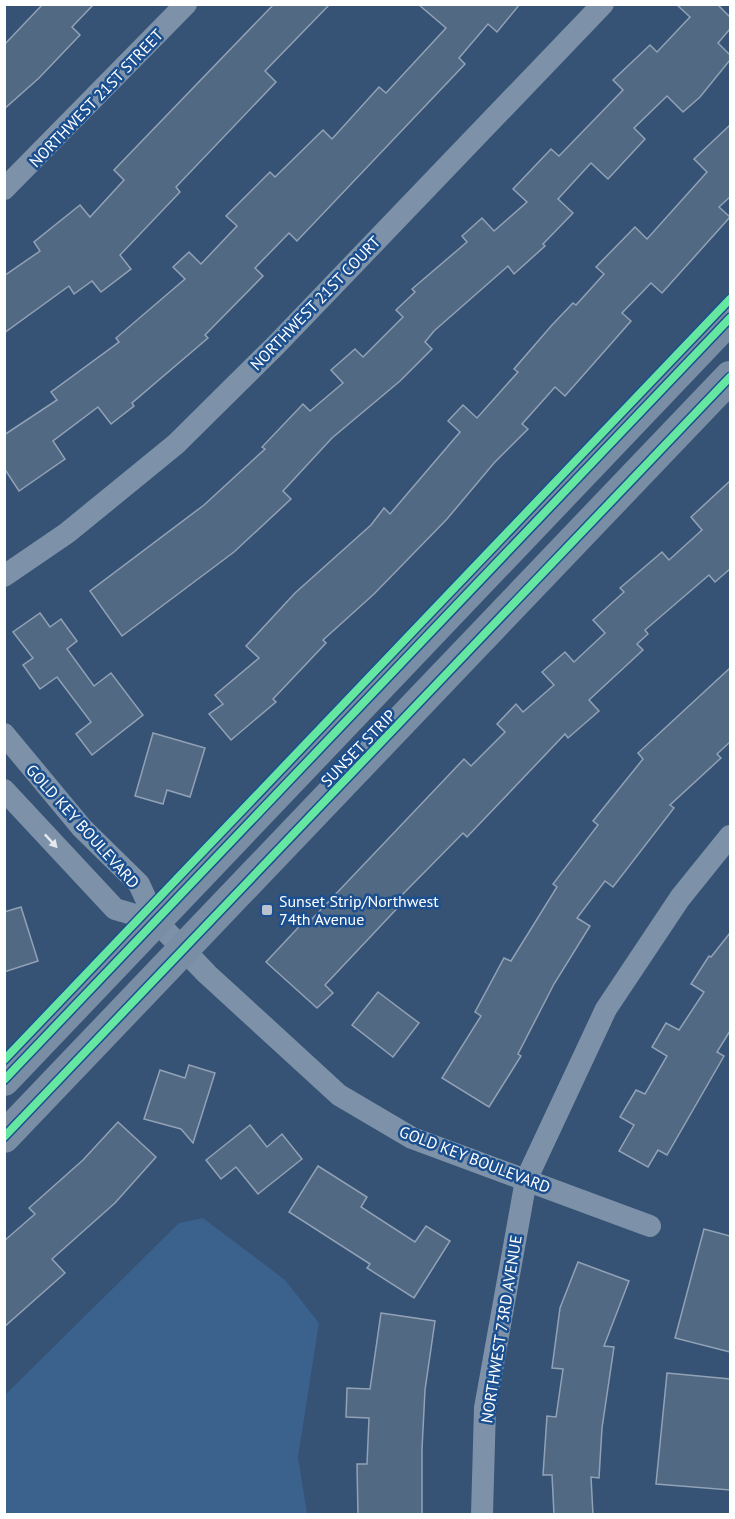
<svg xmlns="http://www.w3.org/2000/svg" width="735" height="1519" font-family="'PT Sans',sans-serif">
  <style>
    .water { fill: #3b618d }
    .building { fill: #526984; stroke: #92a2b6; stroke-width: 1.5 }
    .lines { fill: none; stroke-linecap: round; stroke-linejoin: round }
    .street { stroke: #7d92a8; stroke-width: 22 }
    .secondary { stroke: #798da4; stroke-width: 32 }
    .cycleway-casing { stroke: #1b4f8f; stroke-width: 11 }
    .cycleway { stroke: #66e7a1; stroke-width: 8 }
    .oneway { fill: #e5e9ee }
    .poi-dot { fill: #b9c2ce; stroke: #1b4f8f; stroke-width: 2 }
    .labels { text-anchor: middle; dominant-baseline: central; stroke-width: 5; stroke-linejoin: round; paint-order: stroke }
    .street-label { font-size: 16px; fill: #fff; stroke: #1b4f8f }
    .poi-label { font-size: 16px; fill: #fff; stroke: #1b4f8f; text-anchor: start }
  </style>
  <rect width="100%" height="100%" fill="#365274"/>
  <!-- water -->
  <path class="water" d="M203 1218 285 1280 319 1323 298 1457 307 1514H5V1395L179 1223Z"/>
  <!-- building -->
  <g class="building">
    <path d="M43 4H94L72 27 80 35 39 78 4 109V45Z"/>
    <path d="M274 4H330L265 71 276 82 176 187 180 192 120 255 131 269 101 292 92 281 74 294 69 286 4 333V276L40 251 34 242 80 205 90 217 124 180 114 170Z"/>
    <path d="M418 4H520L497 32 488 24 459 58 465 64 297 241 289 233 255 268 263 276 205 335 208 338 132 403 134 406 111 424 98 407 53 441 65 459 19 491 4 468V435L57 400 51 392 119 342 116 338 185 279 173 267 189 252 201 264 237 226 226 216 270 172 275 177 323 130 332 139 379 87 386 93 446 28Z"/>
    <path d="M676 4H717L730 17V29L718 43 730 55V60L700 97 683 112 667 96 634 128 645 139 608 179 591 163 558 199 573 213 543 244 545 246 514 274 508 266 434 331 425 342 432 349 400 381 332 438 283 491 291 499 234 552 122 636 90 591 204 505 265 449 262 447 303 404 310 411 343 383 331 370 355 349 363 357 403 317 396 310 415 292 412 289 467 242 462 236 482 218 494 231 527 202 513 189 551 149 559 156 623 90 613 80 650 45 657 52 690 17Z"/>
    <path d="M730 125V197L719 207 730 217 662 293 651 283 622 313 631 321 565 396 555 387 522 424 528 429 494 463 447 519 374 594 323 640 326 643 273 699 276 702 231 740 209 714 223 704 215 695 259 658 246 646 295 593 371 525 384 508 390 514 460 432 448 421 463 405 477 418 518 372 514 369 552 325 573 303 576 305 604 274 596 267 635 227 647 239 707 172 694 159Z"/>
    <path d="M730 481V569L715 582 709 575 645 630 648 634 637 644 643 650 589 700 599 711 568 738 565 734 467 837 463 833 401 896 405 900 325 985 333 993 317 1008 266 962 309 916 312 919 464 759 471 766 505 732 497 724 516 704 523 712 554 685 542 672 565 652 574 662 605 633 593 620 624 592 620 588 662 552 669 560 702 530 691 517Z"/>
    <path d="M40 613 50 627 61 619 77 641 67 649 94 686 111 673 143 715 92 755 76 734 91 722 57 677 40 689 23 665 33 658 13 632Z"/>
    <path d="M730 668V742L717 754 721 758 670 805 674 808 613 887 605 881 577 918 590 926 554 984 518 1054 521 1056 489 1107 442 1078 481 1016 475 1012 504 958 511 961 557 887 553 884 598 825 593 821 643 759 638 753Z"/>
    <path d="M153 733 205 748 190 797 167 790 163 804 135 796Z"/>
    <path d="M21 907 38 961 4 972V912Z"/>
    <path d="M730 933V1031L717 1052 724 1056 667 1155 658 1150 648 1167 619 1151 634 1125 620 1117 636 1090 645 1094 667 1056 652 1047 666 1023 679 1030 704 992 691 984 709 956 711 957Z"/>
    <path d="M378 992 419 1023 393 1057 352 1025Z"/>
    <path d="M189 1065 215 1073 193 1143 181 1129 144 1119 160 1070 185 1078Z"/>
    <path d="M118 1122 156 1157 115 1203 52 1259 65 1273 4 1327V1241L35 1214 29 1208 83 1160Z"/>
    <path d="M250 1125 267 1147 282 1134 302 1159 258 1194 236 1167 221 1179 206 1160Z"/>
    <path d="M318 1166 367 1197 361 1207 415 1242 426 1226 450 1241 414 1298 367 1268 370 1264 289 1212Z"/>
    <path d="M704 1229 730 1236V1352L675 1338Z"/>
    <path d="M578 1262 629 1281 604 1346 614 1347 602 1428 599 1478 591 1477 593 1515H554L552 1475H543L547 1416 556 1417 563 1369 552 1368 560 1308Z"/>
    <path d="M381 1313 435 1321 425 1390 422 1449V1515H358L357 1464H367L369 1418 346 1417 347 1388 370 1389Z"/>
    <path d="M667 1373 730 1379V1490L656 1484Z"/>
  </g>
  <g class="lines">
    <!-- street -->
    <g class="street">
      <path d="M4 189 186 4"/>
      <path d="M4 576 67 533 176 444 276 345 603 4"/>
      <path d="M4 734 82 828 139 884 156 921 207 974 339 1095 412 1138 650 1226"/>
      <path d="M4 790 115 909 156 921"/>
      <path d="M482 1514 485 1408 526 1180 606 1009 680 898 730 836"/>
    </g>
    <!-- secondary -->
    <g class="secondary">
      <path d="M4 1080 730 318"/>
      <path d="M4 1137 730 377"/>
    </g>
    <defs>
      <g id="cycleway">
        <path d="M4 1060 730 299"/>
        <path d="M4 1080 730 318"/>
        <path d="M4 1137 730 377"/>
      </g>
    </defs>
    <!-- cycleway casing -->
    <use href="#cycleway" class="cycleway-casing"/>
    <!-- cycleway -->
    <use href="#cycleway" class="cycleway"/>
  </g>
  <!-- one-way arrows -->
  <defs><path id="oneway-solid" d="M-6-.8H1V-3.2L6.5 0L1 3.2V.8H-6Z" transform="scale(1.5)"/></defs>
  <use class="oneway" href="#oneway-solid" transform="translate(51 841) rotate(47)"/>
  <!-- markers -->
  <rect class="poi-dot" x="261" y="904" width="12" height="12" rx="3"/>
  <g class="labels">
    <!-- street labels -->
    <g class="street-label">
      <text transform="translate(96 98) rotate(-46)">NORTHWEST 21ST STREET</text>
      <text transform="translate(315 303) rotate(-46)">NORTHWEST 21ST COURT</text>
      <text transform="translate(358 748) rotate(-46)">SUNSET STRIP</text>
      <text transform="translate(83 826) rotate(48)">GOLD KEY BOULEVARD</text>
      <text transform="translate(475 1159) rotate(21)">GOLD KEY BOULEVARD</text>
      <text transform="translate(501 1329) rotate(-81)">NORTHWEST 73RD AVENUE</text>
    </g>
    <!-- poi labels -->
    <g class="poi-label">
      <text x="279" y="901">Sunset Strip/Northwest<tspan x="279" dy="18">74th Avenue</tspan></text>
    </g>
  </g>
  <!-- border -->
  <rect width="735" height="1519" fill="none" stroke="#ffffff" stroke-width="12"/>
</svg>
